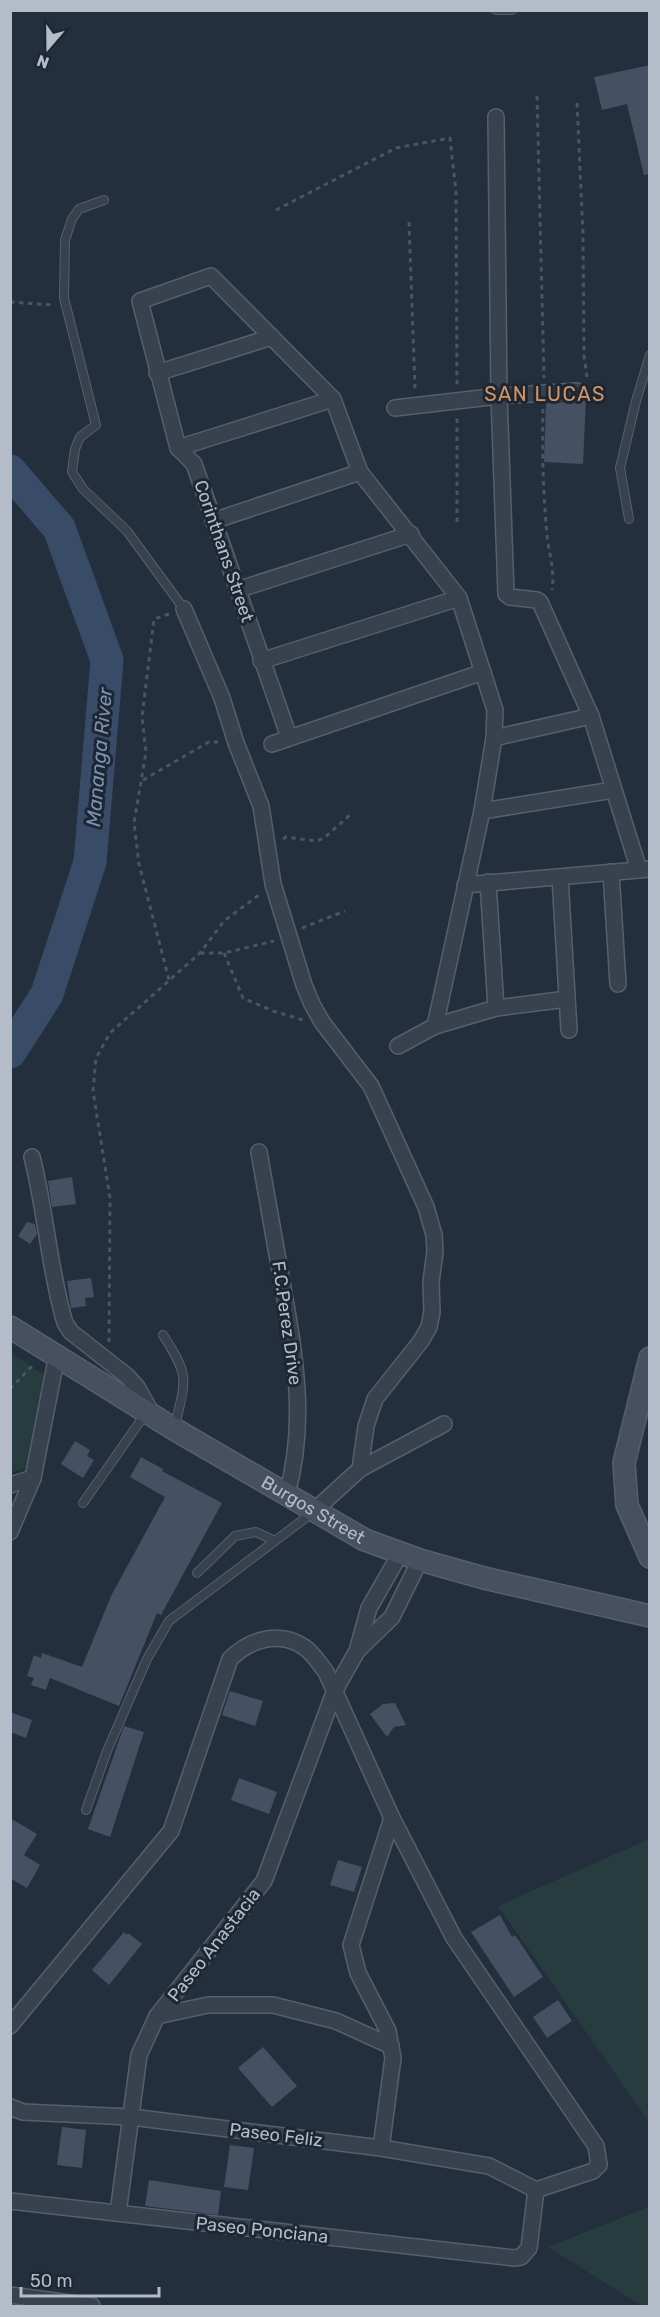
<svg xmlns="http://www.w3.org/2000/svg" width="660" height="2317" font-family="Rubik,sans-serif">
  <style>
    .green { fill: #263c3f }
    .lines { fill: none; stroke-linecap: round; stroke-linejoin: round }
    .river { stroke: #394c67; stroke-width: 33 }
    .building { fill: #455162 }
    .lane-casing { stroke: #565f6c; stroke-width: 10 }
    .street-casing { stroke: #565f6c; stroke-width: 18 }
    .secondary-casing { stroke: #565f6c; stroke-width: 24 }
    .path { stroke: #44595c; stroke-width: 3; stroke-dasharray: 4.5 4.5; stroke-linecap: butt }
    .lane { stroke: #38414e; stroke-width: 8 }
    .street { stroke: #38414e; stroke-width: 15 }
    .secondary { stroke: #465061; stroke-width: 21 }
    .labels { text-anchor: middle; dominant-baseline: central; stroke-width: 6; stroke-linejoin: round; paint-order: stroke }
    .street-label { font-size: 18px; fill: #b4bcc9; stroke: #1d2633 }
    .neighbourhood-label { font-size: 20px; letter-spacing: 1.5px; fill: #d59563; stroke: #1d2633 }
    .water-label { font-size: 20px; font-style: italic; fill: #7c92b1; stroke: #1d2633 }
  </style>
  <rect width="100%" height="100%" fill="#242f3e"/>
  <!-- green -->
  <g class="green">
    <path d="M10 1352 45 1376 27 1468 11 1472Z"/>
    <path d="M649 1839V2122L498 1906Z"/>
    <path d="M649 2207V2306H642L548 2247Z"/>
  </g>
  <g class="lines">
    <!-- river -->
    <path class="river" d="M10 471 59 528 107 660 90 862 47 994 10 1052"/>
  </g>
  <!-- building -->
  <g class="building">
    <path d="M650 65V174L644 175 627 104 602 110 594 77Z"/>
    <path d="M585 397H586L583 464 544 462 546 403 578 401Z"/>
    <path d="M72 1177 76 1204 52 1207 48 1181Z"/>
    <path d="M27 1222 35 1224 37 1234 30 1244 18 1236Z"/>
    <path d="M91 1278 94 1297 85 1298 86 1306 71 1308 67 1281Z"/>
    <path d="M75 1441 90 1450 87 1456 94 1460 83 1478 61 1464Z"/>
    <path d="M141 1457 163 1469 162 1471 222 1503 161 1615 157 1613 119 1706 50 1678 46 1690 31 1685 34 1678 27 1676 34 1655 41 1658 42 1653 82 1667 111 1596 165 1497 130 1477Z"/>
    <path d="M230 1691 263 1701 255 1726 222 1715Z"/>
    <path d="M395 1703 406 1725 394 1727 387 1737 370 1714 383 1704Z"/>
    <path d="M10 1712 32 1720 26 1738 10 1732Z"/>
    <path d="M124 1726 144 1732 110 1837 88 1829Z"/>
    <path d="M239 1778 277 1792 269 1814 231 1800Z"/>
    <path d="M10 1818 37 1834 24 1855 40 1865 27 1888 10 1878Z"/>
    <path d="M338 1860 362 1867 354 1892 330 1885Z"/>
    <path d="M500 1915 512 1937 515 1935 543 1977 514 1997 471 1932Z"/>
    <path d="M124 1932 127 1935 128 1933 142 1944 109 1985 92 1970Z"/>
    <path d="M558 2000 572 2021 547 2038 533 2017Z"/>
    <path d="M263 2047 297 2086 272 2107 238 2068Z"/>
    <path d="M62 2127 86 2130 82 2168 57 2165Z"/>
    <path d="M230 2145 254 2148 248 2190 224 2187Z"/>
    <path d="M149 2180 221 2191 218 2215 145 2206Z"/>
  </g>
  <g class="lines">
    <defs>
      <g id="lane">
        <path d="M496 10H512"/>
        <path d="M104 200 79 209 72 219 65 240 64 298 96 425 80 437 75 449 72 472 83 489 127 531 184 609"/>
        <path d="M629 519 620 468 636 401 650 355"/>
        <path d="M163 1335C190 1377 186 1378 175 1426"/>
        <path d="M83 1503 146 1413"/>
        <path d="M197 1573 235 1536 256 1532 275 1541"/>
        <path d="M86 1810 107 1751 147 1659 169 1621 312 1513"/>
      </g>
      <g id="street">
        <path d="M496 117 499 396 506 594 510 597 537 600 540 602 591 716 639 870"/>
        <path d="M157 373 272 337"/>
        <path d="M395 408 499 396 577 391"/>
        <path d="M178 448 333 399"/>
        <path d="M213 521 360 472"/>
        <path d="M237 590 411 534"/>
        <path d="M184 609 222 698 236 743 261 806 273 884 304 985 312 1004 322 1022 371 1086 426 1207 434 1235 435 1252 431 1282 432 1312 429 1327 421 1341 375 1399 366 1426 360 1469"/>
        <path d="M261 661 459 598"/>
        <path d="M289 737 194 464 178 448 140 301 211 276 333 399 360 472 459 598 495 710 494 738 482 811 435 1026"/>
        <path d="M494 738 591 716"/>
        <path d="M272 744 483 672"/>
        <path d="M482 811 613 790"/>
        <path d="M611 872 618 984"/>
        <path d="M560 877 569 1030"/>
        <path d="M488 882 496 1008"/>
        <path d="M465 885 650 869"/>
        <path d="M398 1046 435 1026 496 1008 567 999"/>
        <path d="M259 1152C267 1196 274 1239 282 1282 295 1355 307 1422 287 1494"/>
        <path d="M32 1157C46 1212 49 1269 65 1323L71 1332 127 1376 137 1387 152 1414"/>
        <path d="M10 1485 33 1478"/>
        <path d="M314 1511 360 1469 444 1424"/>
        <path d="M10 1532 33 1478 57 1355"/>
        <path d="M359 1649 392 1617 420 1560"/>
        <path d="M157 2016 208 2005H273L336 2021 391 2046"/>
        <path d="M10 2026 171 1831 230 1659C249 1640 279 1630 304 1647 313 1653 319 1663 326 1672L392 1818 454 1938 596 2146 599 2165 593 2171 536 2190 529 2248 521 2257 514 2258 10 2201"/>
        <path d="M10 2107 23 2112 131 2117 381 2148 489 2166 536 2190"/>
        <path d="M381 2148 393 2058 388 2031 358 1973 351 1945 392 1818"/>
        <path d="M118 2213 139 2055 157 2016 264 1881 335 1690 357 1651 369 1608 400 1554"/>
        <path d="M10 2295 92 2306"/>
      </g>
      <g id="secondary">
        <path id="s1" d="M10 1327 174 1429 365 1540 420 1560 484 1578 650 1616"/>
        <path d="M650 1358 624 1463 627 1505 650 1557"/>
      </g>
    </defs>
    <!-- lane casing -->
    <use href="#lane" class="lane-casing"/>
    <!-- street casing -->
    <use href="#street" class="street-casing"/>
    <!-- secondary casing -->
    <use href="#secondary" class="secondary-casing"/>
    <!-- path -->
    <g class="path">
      <path d="M537 96 544 378"/>
      <path d="M577 103 583 234 584 356 587 377"/>
      <path d="M276 210 396 148 450 138 456 192 457 385"/>
      <path d="M409 222 415 389"/>
      <path d="M10 302 53 305"/>
      <path d="M543 409C542 451 543 493 547 535 549 554 555 571 552 590"/>
      <path d="M457 522V415"/>
      <path d="M169 614 154 619 142 717 146 752 134 823 139 864 169 980"/>
      <path d="M143 780 209 742H218"/>
      <path d="M283 839 286 837 316 841 324 838 350 815"/>
      <path d="M302 928 345 911"/>
      <path d="M200 953H224L274 941"/>
      <path d="M224 953 243 998 273 1011 303 1020"/>
      <path d="M109 1342 110 1198 93 1091 96 1058 110 1033 200 953 224 921 259 895"/>
      <path d="M10 1389 34 1364"/>
    </g>
    <!-- lane -->
    <use href="#lane" class="lane"/>
    <!-- street -->
    <use href="#street" class="street"/>
    <!-- secondary -->
    <use href="#secondary" class="secondary"/>
  </g>
  <g class="labels">
    <!-- street labels -->
    <g class="street-label">
      <text transform="translate(224 551) rotate(71)">Corinthans Street</text>
      <text transform="translate(287 1323) rotate(82)">F.C.Perez Drive</text>
      <text stroke="none"><textPath href="#s1" startOffset="354">Burgos Street</textPath></text>
      <text transform="translate(214 1945) rotate(-52)">Paseo Anastacia</text>
      <text transform="translate(276 2135) rotate(7)">Paseo Feliz</text>
      <text transform="translate(262 2230) rotate(6)">Paseo Ponciana</text>
    </g>
    <!-- neighbourhood labels -->
    <g class="neighbourhood-label">
      <text x="545" y="394">SAN LUCAS</text>
    </g>
    <!-- water labels -->
    <g class="water-label">
      <text transform="translate(99 757) rotate(-85)">Mananga River</text>
    </g>
  </g>
  <!-- border -->
  <rect width="660" height="2317" fill="none" stroke="#b4bcc9" stroke-width="24"/>
  <!-- north arrow -->
  <g transform="translate(48 48) rotate(200)" stroke="#1d2633" stroke-width="4.5" paint-order="stroke">
  <path d="M0-4.5L10 22L0 15L-10 22Z" fill="#b4bcc9"/>
  <text y="-9" font-size="16" font-weight="bold" text-anchor="middle" fill="#b4bcc9">N</text>
  </g>
  <!-- scale -->
  <path d="M21 2287v9h138v-9" fill="none" stroke="#b4bcc9" stroke-width="3"/>
  <text x="30" y="2287" font-size="18" fill="#b4bcc9" stroke="#1d2633" stroke-width="4.5" paint-order="stroke">50 m</text>
</svg>
